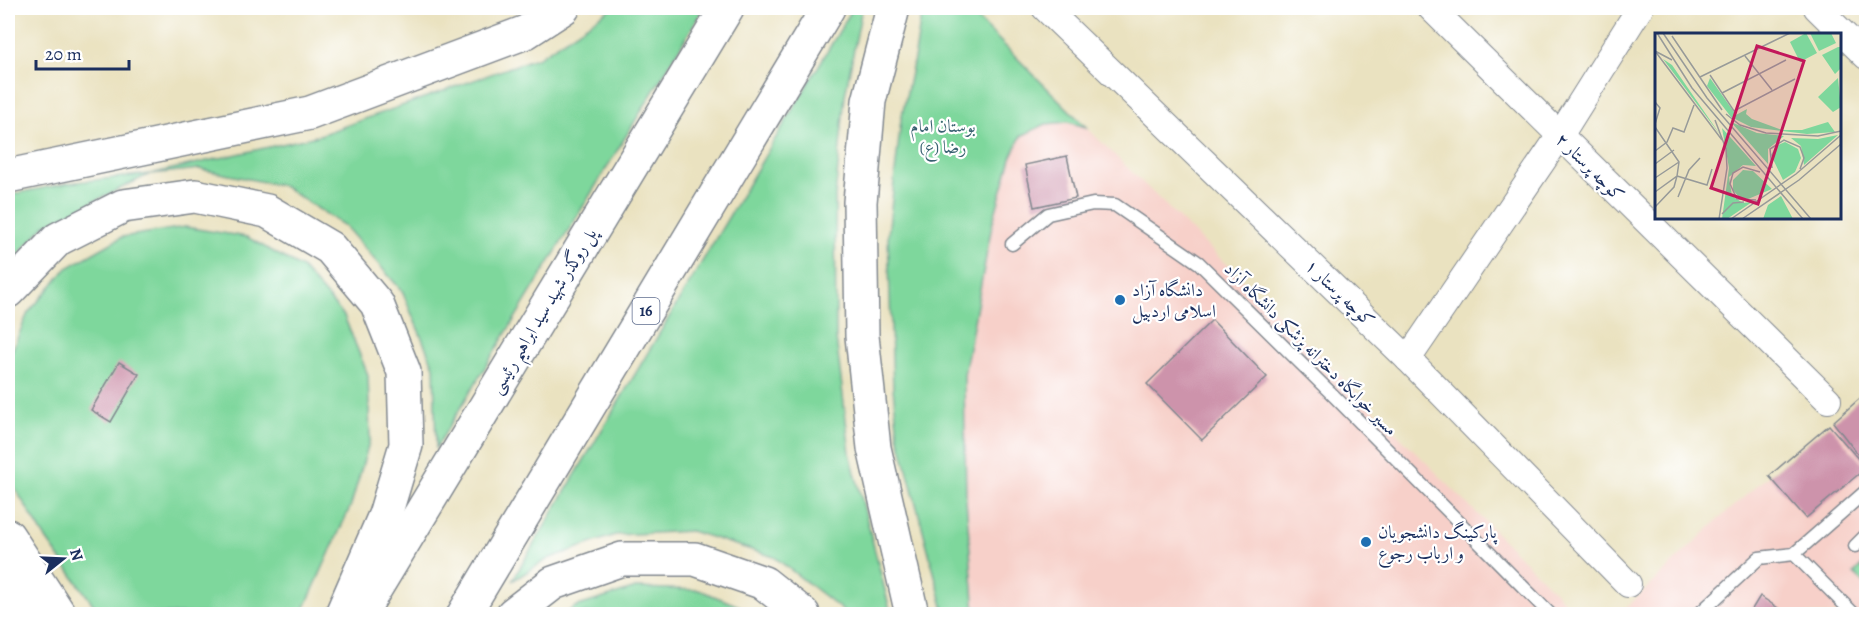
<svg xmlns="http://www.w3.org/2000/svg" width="1874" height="622" font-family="Alegreya,Amiri,serif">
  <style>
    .built { fill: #f7d0c9 }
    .green { fill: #7ed79c; stroke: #4c837d; stroke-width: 1.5 }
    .building { fill: #cd93ab }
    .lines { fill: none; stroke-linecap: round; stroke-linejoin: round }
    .lane-casing { stroke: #82888f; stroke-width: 15 }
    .street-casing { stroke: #82888f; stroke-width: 28 }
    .highway-casing { stroke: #82888f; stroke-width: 36 }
    .lane { stroke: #fff; stroke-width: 12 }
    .street { stroke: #fff; stroke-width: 26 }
    .highway { stroke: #fff; stroke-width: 33 }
    .poi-dot { fill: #1f6fb2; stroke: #fff; stroke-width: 2 }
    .labels { text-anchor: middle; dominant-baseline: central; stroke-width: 4.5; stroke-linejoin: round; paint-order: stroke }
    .shield { fill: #fff; stroke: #5f6d8e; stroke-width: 1.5 }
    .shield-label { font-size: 16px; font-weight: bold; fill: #1b2f5e }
    .park-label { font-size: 18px; fill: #396171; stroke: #fff }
    .street-label { font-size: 18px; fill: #1b2f5e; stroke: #fff }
    .poi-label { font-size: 18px; fill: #1b2f5e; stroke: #fff; text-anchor: start }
    .inset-road { fill: none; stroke: #979a99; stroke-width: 1.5 }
    .view { fill: #c2185b; fill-opacity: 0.15; stroke: #c2185b; stroke-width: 3 }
    .inset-edge { fill: none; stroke: #1b2f5e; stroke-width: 3 }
  </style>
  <rect width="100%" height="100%" fill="#fff"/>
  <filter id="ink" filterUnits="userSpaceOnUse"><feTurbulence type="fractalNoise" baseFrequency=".0167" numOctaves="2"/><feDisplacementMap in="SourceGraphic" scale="12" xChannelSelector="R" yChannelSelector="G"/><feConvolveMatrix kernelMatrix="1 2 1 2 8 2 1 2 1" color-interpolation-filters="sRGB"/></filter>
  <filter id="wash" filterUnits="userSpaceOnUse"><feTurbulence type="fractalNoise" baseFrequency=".008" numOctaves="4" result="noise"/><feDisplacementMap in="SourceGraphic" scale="24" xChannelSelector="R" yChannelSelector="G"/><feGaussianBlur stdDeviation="1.35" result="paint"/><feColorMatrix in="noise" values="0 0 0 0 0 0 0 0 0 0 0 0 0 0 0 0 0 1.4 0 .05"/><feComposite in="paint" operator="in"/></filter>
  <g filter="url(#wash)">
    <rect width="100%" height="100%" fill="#eae2c0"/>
    <!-- built -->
    <g class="built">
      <path d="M1068 122 1086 127 1352 388 1577 614H976L966 500 964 375 992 225 1011 158 1021 136 1046 124Z"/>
      <path d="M1866 393V614H1620L1723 515Z"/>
    </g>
    <!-- green -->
    <g class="green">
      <path d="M612 8H704L436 448 434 367 402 291 345 226 283 186 200 169 150 174 45 225 8 266V195L68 183 150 174 317 136 539 57Z"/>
      <path d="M853 8H862L845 95 835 197 836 338 850 453 891 614H845L841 609 774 557 691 531 615 535 548 559 512 581Z"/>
      <path d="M922 8H977L973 14 1086 127 1068 122 1046 124 1021 136 1011 158 992 225 964 375 966 500 975 614H945L898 435 893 388 888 235 901 120 916 49Z"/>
      <path d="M185 227 247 237 302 268 344 316 368 375 370 439 351 505 302 614H100L44 536 13 485 8 463V360L28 313 67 268 122 237Z"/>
      <path d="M1866 561V585L1854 574Z"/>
      <path d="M636 588 699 590 759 614H565L575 607Z"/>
    </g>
    <g id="blocks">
      <!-- building -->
      <g class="building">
        <path d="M1067 156 1076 198 1034 207 1025 165Z"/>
        <path d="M1212 320 1267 377 1202 440 1147 384Z"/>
        <path d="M119 362 139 374 111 422 91 410Z"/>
        <path d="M1866 393V465L1833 422Z"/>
        <path d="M1829 425 1866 468 1806 518 1769 476Z"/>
        <path d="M1760 596 1787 614H1749Z"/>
      </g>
    </g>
  </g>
  <g filter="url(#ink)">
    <use href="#blocks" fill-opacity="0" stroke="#82888f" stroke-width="1.5"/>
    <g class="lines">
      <defs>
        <g id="lane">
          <path d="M1012 244 1048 214 1093 204 1115 205 1199 263 1336 398 1550 614"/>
          <path d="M1855 546 1866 535"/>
          <path d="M1794 554 1854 614"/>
          <path d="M1699 614 1759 558 1794 554 1866 491"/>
        </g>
        <g id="street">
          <path d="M1045 8 1408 359 1628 584"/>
          <path d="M1431 8 1828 400"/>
          <path d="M1817 8 1866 56"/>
          <path d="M1408 359 1559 137 1640 8"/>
        </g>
        <g id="highway">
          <path d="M893 8 869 101 860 202 862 336 874 448 912 614"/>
          <path d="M8 176 310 113 526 32 563 8"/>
          <path d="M8 291 58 239 123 206 195 196 267 211 330 248 377 304 404 372 406 445 385 515 342 614"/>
          <path d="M8 536 59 614"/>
          <path d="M8 587 41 614"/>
          <path d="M366 604 727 8"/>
          <path d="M464 614 828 8"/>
          <path d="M513 614 553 583 622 559H695L764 583 803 614"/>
        </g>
      </defs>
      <!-- lane casing -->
      <use href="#lane" class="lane-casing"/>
      <!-- street casing -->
      <use href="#street" class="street-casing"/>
      <!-- highway casing -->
      <use href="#highway" class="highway-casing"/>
      <!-- lane -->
      <use href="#lane" class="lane"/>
      <!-- street -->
      <use href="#street" class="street"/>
      <!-- highway -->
      <use href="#highway" class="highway"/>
    </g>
  </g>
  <!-- markers -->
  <g class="poi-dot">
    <circle cx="1120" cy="300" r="6"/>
    <circle cx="1366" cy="542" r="6"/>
  </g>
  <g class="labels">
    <!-- shield labels -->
    <rect class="shield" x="632.5" y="298" width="27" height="26" rx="4.5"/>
    <g class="shield-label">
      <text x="646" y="311">16</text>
    </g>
    <!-- park labels -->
    <g class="park-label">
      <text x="943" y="126">بوستان امام<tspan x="943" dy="21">رضا (ع)</tspan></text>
    </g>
    <!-- street labels -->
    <g class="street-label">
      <text transform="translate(1590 167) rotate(45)">کوچه پرستار ۲</text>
      <text transform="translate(1340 293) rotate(44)">کوچه پرستار ۱</text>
      <text transform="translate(543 311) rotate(-59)">پل روگذر شهید سید ابراهیم رئیسی</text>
      <text transform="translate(1311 349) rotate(45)">مسیر خوابگاه دخترانه پزشکی دانشگاه آزاد</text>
    </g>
    <!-- poi labels -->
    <g class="poi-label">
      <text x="1132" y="290">دانشگاه آزاد<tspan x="1132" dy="21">اسلامی اردبیل</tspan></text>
      <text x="1378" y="532">پارکینگ دانشجویان<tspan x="1378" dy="21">و ارباب رجوع</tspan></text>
    </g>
  </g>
  <!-- overview -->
  <g transform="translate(1655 33)">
    <rect width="186" height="186" fill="#eae2c0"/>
    <path d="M151 0 162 20 145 29 135 9ZM155 0H176L181 10 164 18ZM183 14H186V35L180 41 167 22ZM8 26 17 32 66 103ZM55 45 81 82 92 76 91 81 97 86 127 97H147L173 89 180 99 152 101 96 94 76 84 52 53ZM183 45 186 74 178 79 163 64ZM76 89 102 100 129 103 113 116V131ZM67 95 101 133 88 132 74 144 77 163 88 170 97 169 72 186H67L74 135ZM183 102 149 132 146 113 136 105 163 106ZM130 109 143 116 146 125 140 139 128 147 116 122 121 113ZM88 137 98 138 117 156 93 166 84 164 78 157V147ZM126 163 138 186H108L113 172Z" fill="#7ed79c"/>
    <path class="inset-road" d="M2 0 37 55 148 186M8 0 52 65 156 186M17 3 67 77M0 18 67 107M0 18 17 27M90 23 117 57M55 42 79 78 140 46M45 44 135 0M67 60 131 27M0 69 5 75 0 91M71 81 85 92 111 100 163 103 186 98M60 87 71 116 72 135 64 186M0 94 24 129 22 143 0 159M0 118 12 109 18 95 29 99 39 72M0 131 19 117M117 135 115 116 129 107 145 114 149 125 145 136M0 145 24 129M23 164 34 137 45 125M101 167 82 166 75 151 78 140 88 134 105 139M0 174 19 154 22 143 52 152 57 136M67 181 78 170 89 169M76 186 141 141 186 102M87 186 144 147 186 111"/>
    <path class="view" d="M102 13 149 28 103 171 56 155Z"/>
    <rect width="186" height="186" class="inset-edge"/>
  </g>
  <!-- margin -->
  <rect width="1874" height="622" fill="none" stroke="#fff" stroke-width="30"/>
  <!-- north arrow -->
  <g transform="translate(63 559) rotate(72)" stroke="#ffffff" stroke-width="4.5" paint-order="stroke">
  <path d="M0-4.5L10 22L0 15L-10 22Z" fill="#1b2f5e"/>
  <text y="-9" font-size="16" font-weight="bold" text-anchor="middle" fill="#1b2f5e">N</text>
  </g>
  <!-- scale -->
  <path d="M36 60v9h93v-9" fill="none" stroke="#1b2f5e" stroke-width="3"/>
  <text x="45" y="60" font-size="18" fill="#1b2f5e" stroke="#ffffff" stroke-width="4.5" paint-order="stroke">20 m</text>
</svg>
